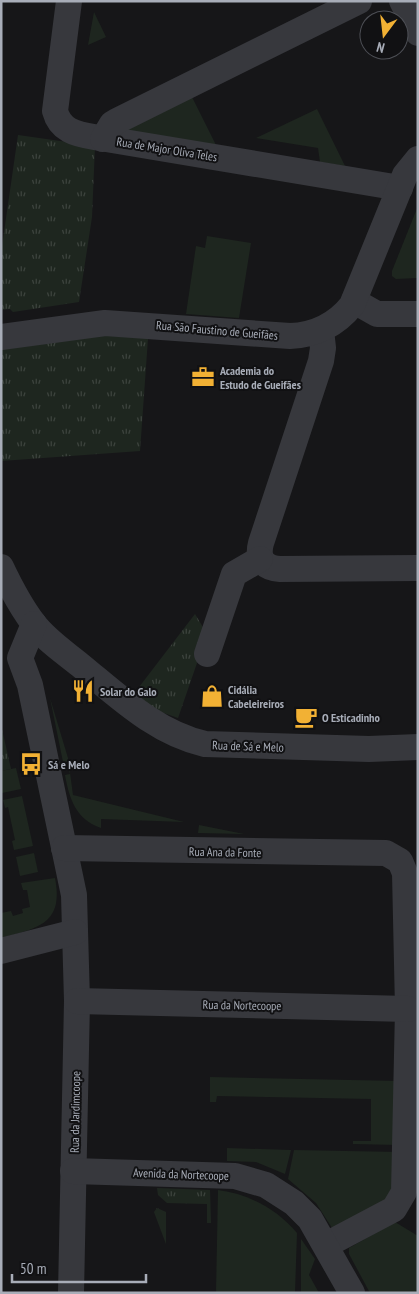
<svg xmlns="http://www.w3.org/2000/svg" width="419" height="1294" font-family="'PT Sans Narrow',sans-serif">
  <style>
    .grass { fill: url(#grass-tufts) }
    .garden { fill: #1e261f }
    .lines { fill: none; stroke-linecap: round; stroke-linejoin: round }
    .minor { stroke: #37383d; stroke-width: 26 }
    .labels { text-anchor: middle; dominant-baseline: central; stroke-width: 4; stroke-linejoin: round; paint-order: stroke }
    .street-label { font-size: 12px; fill: #a8adb8; stroke: #111113 }
    .poi-label { font-size: 12px; font-weight: bold; fill: #a8adb8; stroke: #111113; text-anchor: start }
  </style>
  <defs>
    <pattern id="grass-tufts" width="24" height="20" patternUnits="userSpaceOnUse" patternTransform="scale(1.25)"><rect width="24" height="20" fill="#1e261f"/><path d="M3 7l-1-3M5 7V3M7 7l1-3M15 17l-1-3M17 17v-4M19 17l1-3" fill="none" stroke="#3c433d"/></pattern>
  </defs>
  <rect width="100%" height="100%" fill="#161618"/>
  <!-- grass -->
  <g class="grass">
    <path d="M18 135 95 146 92 217 79 302 13 312 10 309 1 310V253Z"/>
    <path d="M96 333 148 338 140 451 1 461V347Z"/>
    <path d="M195 614 207 634 178 718 161 712 133 695Z"/>
    <path d="M1 725 11 769 1 771Z"/>
    <path d="M157 1188 210 1190 211 1223H207V1204L167 1203 158 1195Z"/>
    <path d="M157 1208 166 1212V1244L154 1212Z"/>
  </g>
  <!-- garden -->
  <g class="garden">
    <path d="M94 12 106 37 88 45Z"/>
    <path d="M192 97 216 145 129 132 127 128Z"/>
    <path d="M317 109 345 166 320 162 318 148 256 138Z"/>
    <path d="M418 206V278L396 279 392 276V271Z"/>
    <path d="M207 236 251 243 239 318 186 314 196 246 205 248Z"/>
    <path d="M50 698 68 758 73 795 184 822 101 819V828C76 820 69 798 65 775L70 774 67 762H63Z"/>
    <path d="M16 768 21 789 2 793 1 771Z"/>
    <path d="M22 796 33 846 14 850 12 841 15 840 8 807 5 808 3 800Z"/>
    <path d="M199 825 244 834 198 833Z"/>
    <path d="M34 853 38 872 20 876 16 857Z"/>
    <path d="M55 878C64 924 38 928 1 938V913L11 911 13 916 23 913 22 909 30 907 27 890H23L21 883Z"/>
    <path d="M210 1077 399 1081 398 1145 353 1144V1141H371V1099L217 1096 216 1102H210Z"/>
    <path d="M227 1148 291 1150 285 1174 256 1162 227 1161Z"/>
    <path d="M294 1150 399 1152 396 1193 334 1231 316 1203 288 1179Z"/>
    <path d="M218 1190C249 1194 277 1209 297 1233L295 1293H216Z"/>
    <path d="M395 1222 418 1236V1293H370L349 1254V1248Z"/>
    <path d="M301 1239 315 1259 309 1275 319 1293H301Z"/>
  </g>
  <g class="lines">
    <!-- minor -->
    <g class="minor">
      <path d="M69 1 55 111C60 130 75 134 94 137L400 188"/>
      <path d="M402 1 418 33"/>
      <path d="M103 139 112 124 117 121 359 1"/>
      <path d="M354 301 377 314H418"/>
      <path d="M321 330 323 348 321 361 261 543C257 558 263 568 280 569L418 568"/>
      <path d="M1 337 105 323 290 336C315 335 336 325 352 305L405 175 418 159"/>
      <path d="M1 567C10 586 21 607 34 624 46 640 64 652 80 665 118 696 156 733 205 744L369 749 418 747"/>
      <path d="M34 624 20 658 30 685 74 895 77 1001 71 1293"/>
      <path d="M207 654 234 574 260 559"/>
      <path d="M64 848 386 853 400 861 405 873 408 1009 404 1192 394 1209 326 1245"/>
      <path d="M1 951 75 932"/>
      <path d="M77 1001 408 1009"/>
      <path d="M73 1171 235 1176 266 1185 294 1203 310 1219 352 1293"/>
    </g>
  </g>
  <!-- icons -->
  <defs>
    <symbol id="office-bare" viewBox="-9 -9 18 18"><path d="M-6-3h4V-5.5h4V-3h4V5H-6ZM-1-4.5V-3h2v-1.5ZM-6 0V1H6V0Z" fill="#f2b134" stroke="#111113" stroke-width="2.5" paint-order="stroke"/></symbol>
    <symbol id="restaurant-bare" viewBox="-9 -9 18 18"><path d="M-5-6h1v4h1v-4h1v4h1v-4h1v5L-1.5 .5V6h-2V.5L-5-1ZM5-6V6H3V1.5H1.5Q1.5-4 5-6Z" fill="#f2b134" stroke="#111113" stroke-width="2.5" paint-order="stroke"/></symbol>
    <symbol id="shop-bare" viewBox="-9 -9 18 18"><path d="M-5-2.5h2.3a2.7 3.5 0 0 1 5.4 0H5L5.5 6h-11ZM-1.5-2.5h3a1.5 2.3 0 0 0-3 0Z" fill="#f2b134" stroke="#111113" stroke-width="2.5" paint-order="stroke"/></symbol>
    <symbol id="cafe-bare" viewBox="-9 -9 18 18"><path d="M-5.5-4.5H6V0H3Q3 3.5 0 3.5H-2.5Q-5.5 3.5-5.5 0ZM3-3.2v2h1.7v-2ZM-6 4.5H4V6H-6Z" fill="#f2b134" stroke="#111113" stroke-width="2.5" paint-order="stroke"/></symbol>
    <symbol id="bus-bare" viewBox="-9 -9 18 18"><path d="M-5-6H5V4H4V6H2V4H-2V6H-4V4H-5ZM-3.5-4V0h7V-4ZM-3.5 1.2v1.5H-2V1.2ZM2 1.2v1.5H3.5V1.2Z" fill="#f2b134" stroke="#111113" stroke-width="2.5" paint-order="stroke"/></symbol>
  </defs>
  <g fill-rule="evenodd">
    <use href="#office-bare" x="187" y="361" width="32" height="32"/>
    <use href="#restaurant-bare" x="67" y="675" width="32" height="32"/>
    <use href="#shop-bare" x="196" y="680" width="32" height="32"/>
    <use href="#cafe-bare" x="290" y="701" width="32" height="32"/>
    <use href="#bus-bare" x="15" y="748" width="32" height="32"/>
  </g>
  <g class="labels">
    <!-- street labels -->
    <g class="street-label">
      <text transform="translate(167 149) rotate(9)">Rua de Major Oliva Teles</text>
      <text transform="translate(217 330) rotate(5)">Rua São Faustino de Gueifães</text>
      <text transform="translate(248 746) rotate(2)">Rua de Sá e Melo</text>
      <text transform="translate(225 852) rotate(1)">Rua Ana da Fonte</text>
      <text transform="translate(242 1005) rotate(1)">Rua da Nortecoope</text>
      <text transform="translate(75 1112) rotate(-89)">Rua da Jardimcoope</text>
      <text transform="translate(181 1174) rotate(2)">Avenida da Nortecoope</text>
    </g>
    <!-- poi labels -->
    <g class="poi-label">
      <text x="220" y="370">Academia do<tspan x="220" dy="14">Estudo de Gueifães</tspan></text>
      <text x="228" y="689">Cidália<tspan x="228" dy="14">Cabeleireiros</tspan></text>
      <text x="100" y="691">Solar do Galo</text>
      <text x="322" y="717">O Esticadinho</text>
      <text x="48" y="764">Sá e Melo</text>
    </g>
  </g>
  <!-- border -->
  <rect width="419" height="1294" fill="none" stroke="#a8adb8" stroke-width="5"/>
  <!-- north arrow -->
  <g transform="translate(384 35) rotate(195)"><circle r="24" fill="#111113" stroke="#4d4f55"/>
  <path d="M0-4L9 19L0 12L-9 19Z" fill="#f2b134"/>
  <text y="-8" font-size="14" font-weight="bold" text-anchor="middle" fill="#a8adb8">N</text>
  </g>
  <!-- scale -->
  <path d="M12 1274v8h134v-8" fill="none" stroke="#a8adb8" stroke-width="2.5"/>
  <text x="20" y="1274" font-size="15" fill="#a8adb8" stroke="#111113" stroke-width="4" paint-order="stroke">50 m</text>
</svg>
